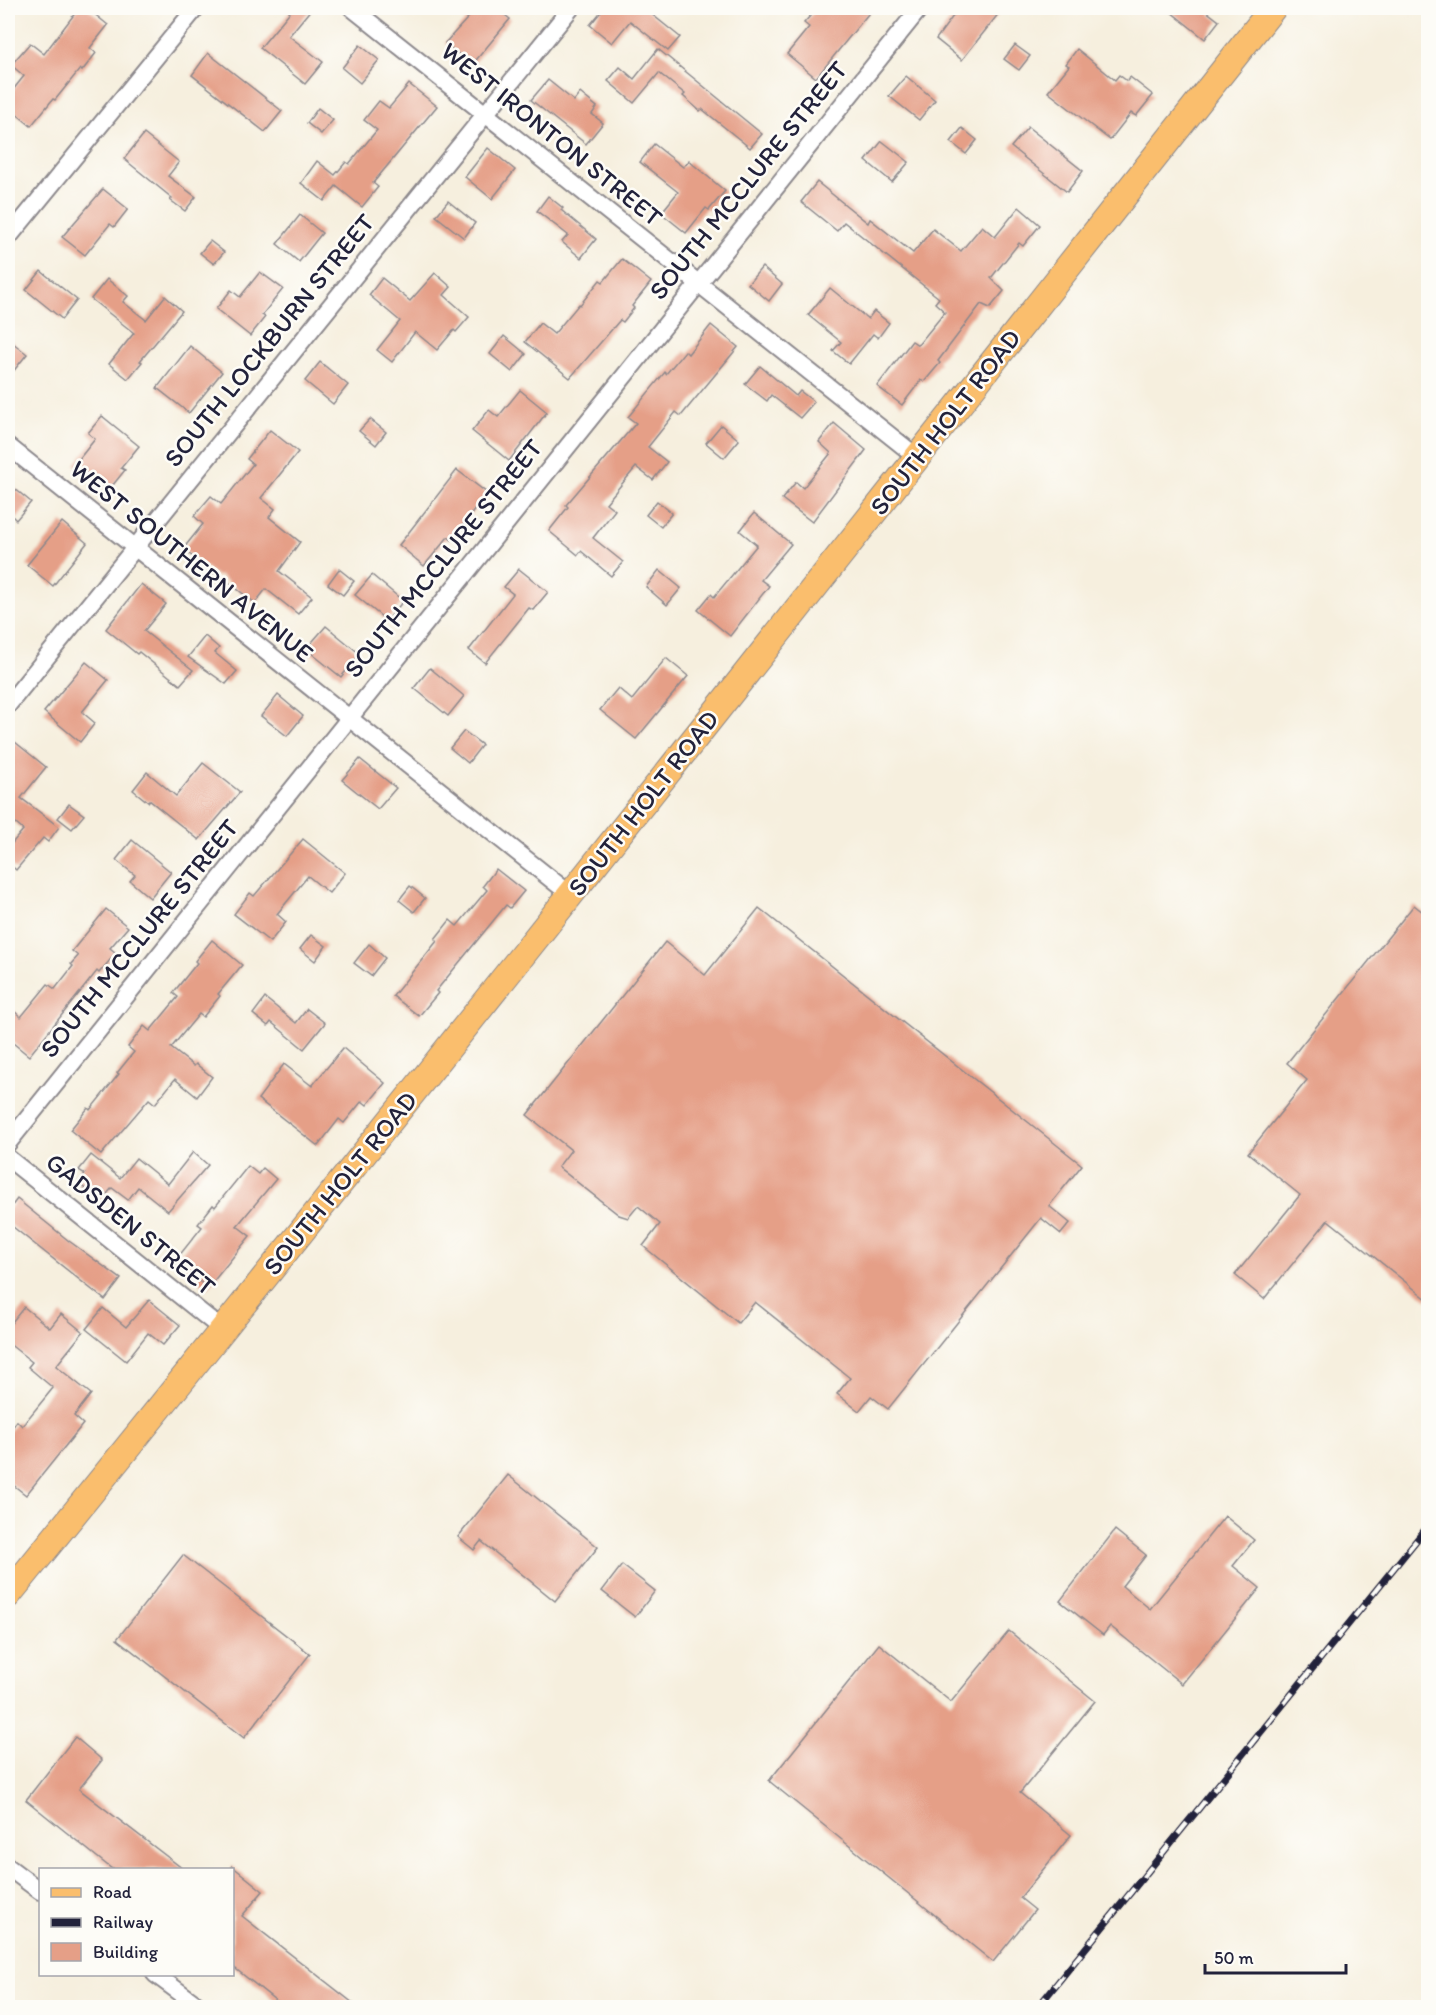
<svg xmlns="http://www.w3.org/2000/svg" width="1436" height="2015" font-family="Itim,sans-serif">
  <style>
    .building { fill: #e59f87 }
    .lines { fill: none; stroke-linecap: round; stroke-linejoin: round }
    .street-casing { stroke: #8c888c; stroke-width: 20 }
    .primary-casing { stroke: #8c888c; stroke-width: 28 }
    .street { stroke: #fff; stroke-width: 16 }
    .primary { stroke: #fabe6d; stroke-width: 26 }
    .rail-casing { stroke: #22223b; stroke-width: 7 }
    .rail { stroke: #fdfcf7; stroke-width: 4.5; stroke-dasharray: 14; stroke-linecap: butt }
    .labels { text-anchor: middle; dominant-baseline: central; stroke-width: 5; stroke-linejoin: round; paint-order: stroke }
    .street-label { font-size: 26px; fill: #22223b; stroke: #fdfcf7 }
  </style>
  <rect width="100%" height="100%" fill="#fdfcf7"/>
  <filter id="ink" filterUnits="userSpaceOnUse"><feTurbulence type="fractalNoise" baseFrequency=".0167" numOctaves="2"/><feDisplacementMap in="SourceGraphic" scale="12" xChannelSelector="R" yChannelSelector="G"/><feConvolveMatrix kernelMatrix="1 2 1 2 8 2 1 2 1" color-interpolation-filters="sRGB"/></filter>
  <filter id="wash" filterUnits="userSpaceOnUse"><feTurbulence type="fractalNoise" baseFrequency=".008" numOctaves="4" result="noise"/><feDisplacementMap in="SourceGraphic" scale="24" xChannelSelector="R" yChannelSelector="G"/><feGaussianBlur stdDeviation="1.35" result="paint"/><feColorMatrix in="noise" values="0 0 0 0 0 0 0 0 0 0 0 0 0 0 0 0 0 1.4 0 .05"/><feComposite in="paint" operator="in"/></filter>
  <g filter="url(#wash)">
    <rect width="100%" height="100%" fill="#f6efde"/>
    <g id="blocks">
      <!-- building -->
      <g class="building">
        <path d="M79 8H87L108 25 90 48 96 53 82 71 80 69 55 100 53 99 31 126 8 107V96L24 76 11 65 30 43 44 54Z"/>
        <path d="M293 8H312L289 36 323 62 305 84 260 48Z"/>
        <path d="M477 8H496L510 19 472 65 445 43Z"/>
        <path d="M604 8H644L680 37 668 51 630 21 612 43 590 25Z"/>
        <path d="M817 8H873L816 78 787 54 809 27 804 23Z"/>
        <path d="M959 8H1003L962 60 936 39Z"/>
        <path d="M1166 8H1202L1219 21 1205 39Z"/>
        <path d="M360 45 379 60 360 83 342 68Z"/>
        <path d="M1015 45 1030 56 1019 70 1004 59Z"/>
        <path d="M658 49 762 134 750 148 702 109 700 111 683 96 685 94 659 73 634 103 608 81 620 67 634 79Z"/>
        <path d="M1077 49 1115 80 1119 75 1127 81 1130 77 1153 95 1136 116 1131 113 1110 140 1048 92 1069 66 1066 64Z"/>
        <path d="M208 53 282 111 265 132 192 75Z"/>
        <path d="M906 76 935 100 919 120 889 96Z"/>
        <path d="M548 80 574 101 580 93 597 107 592 114 603 123 586 144 531 100Z"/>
        <path d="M409 84 437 106 373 183 378 187 362 207 336 186 324 201 301 183 317 161 335 175 346 162 349 164 377 130 364 120 379 101 389 108Z"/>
        <path d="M318 108 333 120 321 134 307 123Z"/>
        <path d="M1028 127 1083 171 1067 192 1011 147Z"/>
        <path d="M962 128 977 140 966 154 951 142Z"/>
        <path d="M144 134 179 162 168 176 196 197 185 211 170 200 172 198 124 159Z"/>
        <path d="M882 141 909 162 892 182 866 161Z"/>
        <path d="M654 144 683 167 689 161 725 191 709 210 706 208 686 233 661 213 678 192 640 162Z"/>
        <path d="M488 148 515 170 492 199 465 177Z"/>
        <path d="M817 182 868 223 870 219 913 253 933 229 961 251 982 226 995 237 1019 207 1040 225 1023 246 1019 243 991 278 1004 291 990 308 981 304 938 361 940 363 924 382 921 380 902 405 877 386 912 341 918 345 945 312 935 303 939 298 844 222 837 231 801 202Z"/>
        <path d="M103 189 128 209 114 227 110 224 85 255 62 237Z"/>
        <path d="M548 196 563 208 561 210 596 239 581 258 562 242 568 235 537 211Z"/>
        <path d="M448 201 475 223 464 238 436 216Z"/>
        <path d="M300 215 322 233 299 262 277 244Z"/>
        <path d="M210 241 224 252 214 264 200 253Z"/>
        <path d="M622 259 651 282 632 306 634 308 623 322 620 320 570 378 525 342 540 323 554 334 579 304 580 305 600 280 603 282Z"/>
        <path d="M762 267 782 284 769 301 748 284Z"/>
        <path d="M41 271 77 300 62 319 26 290Z"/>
        <path d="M260 272 283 289 262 315 265 317 250 336 216 309 231 290 240 297Z"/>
        <path d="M435 273 451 287 444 295 469 317 456 332 454 330 437 350 415 332 392 362 377 350 400 321 369 295 382 278 410 301Z"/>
        <path d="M107 279 128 296 123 302 146 320 165 296 182 311 140 361 142 362 128 379 109 364 134 333 91 299Z"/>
        <path d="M830 288 868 319 874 311 889 323 878 338 873 334 849 364 833 351 841 342 808 315Z"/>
        <path d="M711 325 738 347 681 416 676 412 648 447 667 462 653 480 636 467 606 503 615 510 593 538 623 562 611 576 581 551 578 555 549 531 568 507 566 505 636 423 628 417 665 372 666 374 685 351 688 354Z"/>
        <path d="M504 336 526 354 512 372 490 354Z"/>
        <path d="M8 339 27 354 8 378Z"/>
        <path d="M190 346 222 372 189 413 157 388Z"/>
        <path d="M320 362 348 385 333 404 305 381Z"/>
        <path d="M760 366 796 396 800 391 814 402 800 418 771 395 767 401 745 384Z"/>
        <path d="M520 390 547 412 509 461 472 431 489 410 498 417Z"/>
        <path d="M102 416 139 446 121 468 125 470 108 491 75 464 95 439 88 433Z"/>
        <path d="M370 419 386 432 376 445 359 431Z"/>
        <path d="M834 423 866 450 812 522 782 499 796 482 803 488 831 453 819 442Z"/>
        <path d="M721 425 739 440 724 458 706 443Z"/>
        <path d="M270 430 298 452 261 498 275 509 269 517 300 542 279 571 312 597 298 614 266 589 255 603 219 575 218 577 183 549 203 524 194 516 211 496 221 504 253 464 247 459Z"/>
        <path d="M457 470 487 493 452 540 448 537 424 566 399 545Z"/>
        <path d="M8 483 31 502 16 520 8 512Z"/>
        <path d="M657 501 672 513 661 527 646 515Z"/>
        <path d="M754 513 791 544 761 580 769 586 730 636 698 610 711 594 714 597 757 545 740 531Z"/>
        <path d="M62 522 87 543 53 586 27 565Z"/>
        <path d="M339 569 354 581 343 595 328 584Z"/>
        <path d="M519 569 548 592 533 610 529 608 485 663 469 650 513 594 504 587Z"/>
        <path d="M659 570 681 588 667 605 646 587Z"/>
        <path d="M372 575 403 601 387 621 355 595Z"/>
        <path d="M141 584 166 604 144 631 193 670 180 685 139 652 137 654 106 629Z"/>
        <path d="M326 626 360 654 341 677 306 649Z"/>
        <path d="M205 636 219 648 215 653 237 671 226 684 188 657Z"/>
        <path d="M666 658 688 676 636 739 600 710 618 688 632 700Z"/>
        <path d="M86 662 108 680 82 712 95 723 80 742 44 712Z"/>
        <path d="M430 668 464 696 448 716 414 688Z"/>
        <path d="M278 695 303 716 287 736 261 716Z"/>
        <path d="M464 731 482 745 468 763 450 748Z"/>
        <path d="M15 742 46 767 21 798 59 827 48 842 43 838 16 870 8 863V848L23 830 8 817V751Z"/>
        <path d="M360 759 396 788 378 809 342 780Z"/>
        <path d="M203 763 240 792 199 840 149 800 148 802 133 790 147 772 176 796Z"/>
        <path d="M69 804 84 815 72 829 58 818Z"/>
        <path d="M303 839 345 873 329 893 308 876 277 914 286 922 270 942 234 914 250 893 254 896Z"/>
        <path d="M132 840 171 872 150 898 130 881 135 875 116 860Z"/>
        <path d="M496 869 524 891 510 908 506 905 436 991 438 993 419 1016 393 996 437 941 435 939 450 920 457 926 487 890 483 886Z"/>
        <path d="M410 886 425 898 414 912 399 900Z"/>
        <path d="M1414 905 1428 916V1300L1328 1220 1264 1299 1235 1275 1300 1195 1248 1153 1307 1080 1287 1063Z"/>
        <path d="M759 908 1082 1165 1049 1206 1070 1223 1061 1234 1041 1218 888 1409 871 1396 859 1411 837 1394 850 1378 755 1302 738 1323 643 1246 660 1224 638 1206 628 1218 619 1215 558 1167 571 1150 527 1115 665 942 705 975Z"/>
        <path d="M106 909 128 927 110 948 116 953 99 973 97 971 29 1056 8 1039V1006L21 1017 48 984 55 989 73 966 71 964 78 956 72 951Z"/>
        <path d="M311 935 326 946 315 961 300 949Z"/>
        <path d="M212 940 242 965 218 994 220 996 203 1017 199 1014 171 1048 194 1066 196 1064 212 1077 197 1097 175 1079 155 1104 149 1099 101 1155 70 1130 88 1108 90 1110 119 1074 117 1073 134 1052 128 1047 144 1026 150 1031 178 997 173 993 197 963 195 961Z"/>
        <path d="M369 944 385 958 371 976 354 963Z"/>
        <path d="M265 998 296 1023 307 1009 325 1023 304 1049 271 1022 268 1026 253 1014Z"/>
        <path d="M343 1048 385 1083 367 1105 362 1101 344 1123 339 1119 318 1146 258 1099 284 1064 312 1086Z"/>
        <path d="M193 1152 208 1165 168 1211 138 1187 128 1200 112 1188 101 1201 78 1183 85 1174 79 1170 91 1155 120 1178 136 1158 168 1184Z"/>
        <path d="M248 1166 258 1174 263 1168 276 1179 237 1226 250 1236 208 1288 174 1262 202 1227 198 1224 213 1205 215 1207Z"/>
        <path d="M17 1199 69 1241 121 1279 105 1300 8 1223V1211Z"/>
        <path d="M149 1300 180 1325 163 1345 148 1333 126 1361 86 1329 103 1308 126 1327Z"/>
        <path d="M24 1307 50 1328 61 1314 83 1332 56 1366 91 1394 74 1416 83 1424 26 1495 8 1481V1433L17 1421 22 1426 53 1388 28 1367 32 1362 8 1343V1327Z"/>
        <path d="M508 1475 598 1547 555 1601 481 1541 474 1550 458 1537Z"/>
        <path d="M1225 1516 1254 1540 1233 1566 1260 1588 1182 1684 1110 1626 1103 1635 1060 1601 1115 1530 1146 1555 1122 1586 1150 1609Z"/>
        <path d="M183 1555 310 1654 244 1738 117 1639Z"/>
        <path d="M622 1565 655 1591 635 1617 602 1591Z"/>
        <path d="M1009 1631 1095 1701 1020 1793 1071 1835 1020 1898 1035 1910 993 1962 769 1781 879 1644 951 1702Z"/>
        <path d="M75 1737 102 1760 79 1789 183 1869H112L26 1800Z"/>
        <path d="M232 1866 263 1891 242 1916 358 2007H284L232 1966Z"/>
      </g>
    </g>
  </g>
  <g filter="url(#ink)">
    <use href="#blocks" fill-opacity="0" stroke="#8c888c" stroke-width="1.5"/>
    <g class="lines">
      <defs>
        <g id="street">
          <path d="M352 8 917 457"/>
          <path d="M8 238 196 8"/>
          <path d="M8 446 571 895"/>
          <path d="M8 705 571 8"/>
          <path d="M8 1143 920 8"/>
          <path d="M8 1158 223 1330"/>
          <path d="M8 1867 40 1891"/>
          <path d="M155 1974 201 2008"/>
        </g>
        <path id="primary" d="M8 1595C435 1070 853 538 1273 8"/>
      </defs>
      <!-- street casing -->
      <use href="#street" class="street-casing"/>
      <!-- primary casing -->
      <use href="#primary" class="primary-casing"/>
      <!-- street -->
      <use href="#street" class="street"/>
      <!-- primary -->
      <use href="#primary" class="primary"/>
      <defs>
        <path id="rail" d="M1037 2008 1428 1526"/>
      </defs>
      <!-- rail casing -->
      <use href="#rail" class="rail-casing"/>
      <!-- rail -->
      <use href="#rail" class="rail"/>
    </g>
  </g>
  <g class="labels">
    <!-- street labels -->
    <g class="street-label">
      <text transform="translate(552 134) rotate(39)">WEST IRONTON STREET</text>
      <text transform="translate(748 180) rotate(-51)">SOUTH MCCLURE STREET</text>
      <text transform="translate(269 340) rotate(-51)">SOUTH LOCKBURN STREET</text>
      <text transform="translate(945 422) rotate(-52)">SOUTH HOLT ROAD</text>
      <text transform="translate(443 558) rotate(-51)">SOUTH MCCLURE STREET</text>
      <text transform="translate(192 561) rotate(39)">WEST SOUTHERN AVENUE</text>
      <text transform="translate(643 803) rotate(-52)">SOUTH HOLT ROAD</text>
      <text transform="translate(139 938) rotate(-51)">SOUTH MCCLURE STREET</text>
      <text transform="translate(340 1183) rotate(-51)">SOUTH HOLT ROAD</text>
      <text transform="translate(131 1224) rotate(39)">GADSDEN STREET</text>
    </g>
  </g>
  <!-- margin -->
  <rect width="1436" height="2015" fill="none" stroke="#fdfcf7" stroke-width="30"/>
  <!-- legend -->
  <rect x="39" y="1868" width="195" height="108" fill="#fdfcf7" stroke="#a5a5ac" stroke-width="1.5"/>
  <rect x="51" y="1888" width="30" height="9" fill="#fabe6d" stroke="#a5a5ac" stroke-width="1.5"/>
  <text x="93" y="1898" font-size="18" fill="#22223b">Road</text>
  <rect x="51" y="1918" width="30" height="9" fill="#22223b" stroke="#a5a5ac" stroke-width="1.5"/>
  <text x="93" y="1928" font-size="18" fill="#22223b">Railway</text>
  <rect x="51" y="1943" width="30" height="18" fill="#e59f87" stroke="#a5a5ac" stroke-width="1.5"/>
  <text x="93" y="1958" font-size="18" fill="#22223b">Building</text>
  <!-- scale -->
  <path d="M1205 1964v9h141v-9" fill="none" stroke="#22223b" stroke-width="3"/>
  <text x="1214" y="1964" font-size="18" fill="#22223b" stroke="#fdfcf7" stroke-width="4.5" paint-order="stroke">50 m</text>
</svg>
